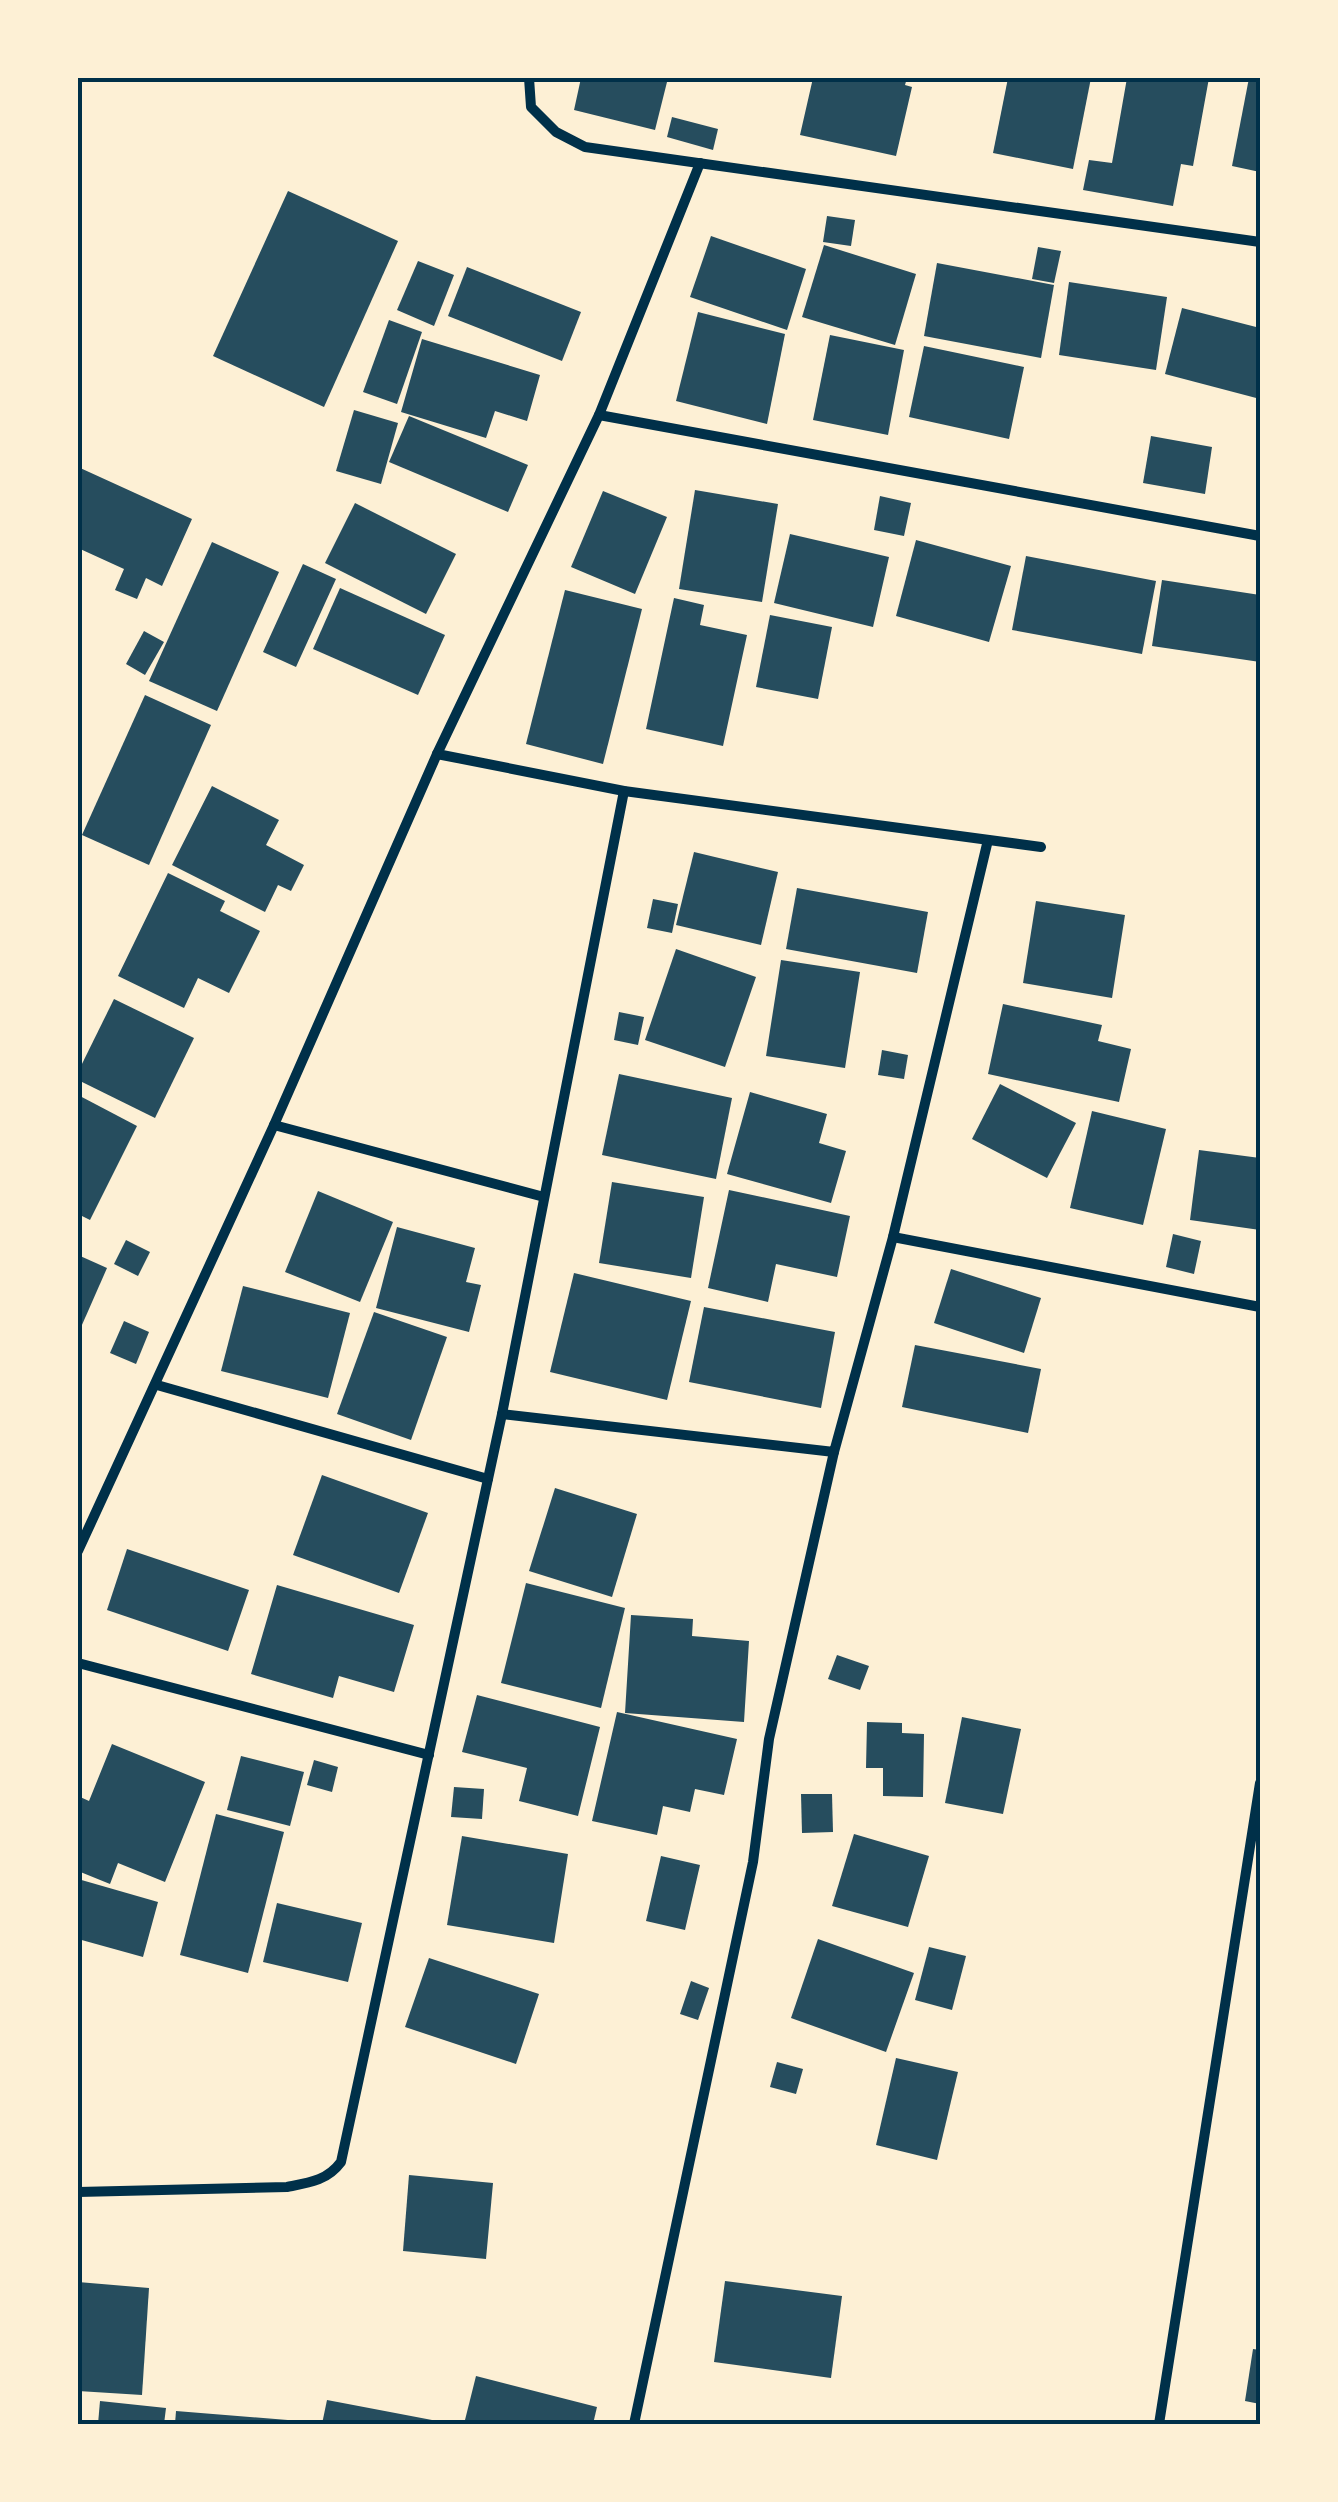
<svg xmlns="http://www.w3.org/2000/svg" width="1338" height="2502" font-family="Signika,sans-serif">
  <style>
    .building { fill: #264d5e }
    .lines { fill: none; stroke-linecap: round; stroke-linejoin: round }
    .minor { stroke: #003049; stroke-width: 10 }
    .neatline { fill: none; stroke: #003049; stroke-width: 4 }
  </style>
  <rect width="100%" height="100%" fill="#fdf0d5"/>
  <!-- building -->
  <g class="building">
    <path d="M581 78H668L655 130 574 110Z"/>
    <path d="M813 78H907L905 85 912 87 896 156 800 135Z"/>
    <path d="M1008 78H1091L1073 169 993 153Z"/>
    <path d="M1127 78H1209L1193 166 1181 164 1173 206 1083 190 1089 160 1112 163Z"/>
    <path d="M1249 78H1260V172L1232 166Z"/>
    <path d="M672 117 718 129 713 150 667 137Z"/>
    <path d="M288 191 398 241 324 407 213 356Z"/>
    <path d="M827 216 855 220 851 246 823 242Z"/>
    <path d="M711 236 806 269 787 330 690 297Z"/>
    <path d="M824 245 916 274 895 345 802 317Z"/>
    <path d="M1038 247 1061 251 1054 283 1032 279Z"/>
    <path d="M418 261 454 275 434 326 397 310Z"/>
    <path d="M937 263 1054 285 1041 358 924 336Z"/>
    <path d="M467 267 581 312 562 361 448 316Z"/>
    <path d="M1069 282 1167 297 1156 370 1059 355Z"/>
    <path d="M1182 308 1260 328V399L1165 374Z"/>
    <path d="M698 312 785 334 767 424 676 401Z"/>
    <path d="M389 320 422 332 397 404 363 392Z"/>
    <path d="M830 335 904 350 888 435 813 420Z"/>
    <path d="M422 339 540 375 527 421 495 411 486 438 401 412Z"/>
    <path d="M924 346 1024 367 1009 439 909 417Z"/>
    <path d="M354 410 398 423 381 484 336 471Z"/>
    <path d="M409 416 528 465 508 512 389 462Z"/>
    <path d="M1151 436 1212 447 1205 494 1143 483Z"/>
    <path d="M78 467 192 519 162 586 146 578 137 599 115 590 124 569 78 548Z"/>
    <path d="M695 490 778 504 762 602 679 589Z"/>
    <path d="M603 491 667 517 635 594 571 567Z"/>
    <path d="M880 496 911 503 904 536 874 530Z"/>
    <path d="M355 503 456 554 426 614 325 563Z"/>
    <path d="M790 534 889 557 873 627 774 603Z"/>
    <path d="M916 540 1011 566 989 642 896 616Z"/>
    <path d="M212 542 279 572 217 711 149 681Z"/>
    <path d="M1026 556 1156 581 1142 654 1012 630Z"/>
    <path d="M303 564 336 579 296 667 263 652Z"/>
    <path d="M1162 580 1260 595V662L1152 646Z"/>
    <path d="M340 588 445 635 418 695 313 649Z"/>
    <path d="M565 590 642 609 603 764 526 744Z"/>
    <path d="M674 598 704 605 700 625 747 635 723 746 646 729Z"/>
    <path d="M770 615 832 627 818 699 756 687Z"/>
    <path d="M144 631 164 642 145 675 126 664Z"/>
    <path d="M145 695 211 725 149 865 82 835Z"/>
    <path d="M212 786 279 820 266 845 304 865 291 891 278 885 265 912 172 865Z"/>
    <path d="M694 852 778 872 761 945 676 925Z"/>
    <path d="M168 873 225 901 220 911 260 931 229 993 198 978 184 1008 118 976Z"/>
    <path d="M797 888 928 912 917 973 786 949Z"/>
    <path d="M653 899 678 904 672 933 647 928Z"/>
    <path d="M1036 901 1125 915 1112 998 1023 983Z"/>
    <path d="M676 949 756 977 725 1067 645 1040Z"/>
    <path d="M781 960 860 972 845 1068 766 1056Z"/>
    <path d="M114 999 194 1038 155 1118 78 1080V1072Z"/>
    <path d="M1003 1004 1102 1025 1098 1041 1131 1049 1119 1102 988 1074Z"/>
    <path d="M619 1012 644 1017 638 1045 614 1040Z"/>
    <path d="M882 1050 908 1055 904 1079 878 1075Z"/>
    <path d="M619 1074 732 1098 716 1179 602 1155Z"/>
    <path d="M1000 1084 1076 1123 1047 1178 972 1139Z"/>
    <path d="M750 1092 827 1114 819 1143 846 1151 831 1203 727 1174Z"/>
    <path d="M78 1095 137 1126 90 1220 78 1214Z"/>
    <path d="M1092 1111 1166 1129 1143 1225 1070 1208Z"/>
    <path d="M1199 1150 1260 1158V1230L1190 1220Z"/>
    <path d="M612 1182 704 1197 691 1278 599 1263Z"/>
    <path d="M729 1190 850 1216 837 1277 776 1264 768 1302 708 1288Z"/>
    <path d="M318 1191 393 1222 360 1302 285 1272Z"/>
    <path d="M397 1227 475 1248 466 1282 481 1285 469 1332 376 1308Z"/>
    <path d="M1173 1234 1201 1241 1194 1274 1166 1267Z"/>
    <path d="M126 1240 150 1252 138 1276 114 1264Z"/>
    <path d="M78 1255 107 1268 78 1334Z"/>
    <path d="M951 1269 1041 1298 1024 1353 934 1323Z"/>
    <path d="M574 1273 691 1301 667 1400 550 1372Z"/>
    <path d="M243 1286 350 1313 328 1398 221 1371Z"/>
    <path d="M704 1307 835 1332 821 1408 689 1382Z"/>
    <path d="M374 1312 447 1337 411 1440 337 1414Z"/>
    <path d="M124 1321 149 1332 136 1364 110 1353Z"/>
    <path d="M915 1345 1041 1369 1028 1433 902 1407Z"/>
    <path d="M322 1475 428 1513 399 1593 293 1555Z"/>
    <path d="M555 1488 637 1514 612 1597 529 1571Z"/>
    <path d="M127 1549 249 1590 228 1651 107 1610Z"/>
    <path d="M526 1583 625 1608 601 1708 501 1683Z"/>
    <path d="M277 1585 414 1625 394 1692 339 1676 333 1698 251 1674Z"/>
    <path d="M631 1615 693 1619 692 1636 749 1641 744 1722 625 1713Z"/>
    <path d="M837 1655 869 1666 860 1690 828 1679Z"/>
    <path d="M477 1695 600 1727 578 1816 519 1801 527 1768 462 1752Z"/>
    <path d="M617 1712 737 1739 724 1795 695 1789 690 1812 663 1806 657 1835 592 1821Z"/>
    <path d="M962 1717 1021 1729 1003 1814 945 1803Z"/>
    <path d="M867 1722 902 1723V1733L924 1734 923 1797 883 1796V1768H866Z"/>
    <path d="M112 1744 205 1782 165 1882 118 1863 110 1884 78 1871 80 1851 78 1849V1796L89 1801Z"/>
    <path d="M241 1756 304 1772 290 1826 227 1810Z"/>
    <path d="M314 1760 338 1767 332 1792 307 1785Z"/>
    <path d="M454 1787 484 1789 482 1819 451 1817Z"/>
    <path d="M801 1794H832L833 1832 802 1833Z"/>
    <path d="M216 1814 284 1832 248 1973 180 1955Z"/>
    <path d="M854 1834 929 1856 908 1927 832 1906Z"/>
    <path d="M462 1836 568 1854 554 1943 447 1925Z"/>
    <path d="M661 1856 700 1865 685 1930 646 1921Z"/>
    <path d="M78 1879 158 1902 143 1957 78 1939Z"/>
    <path d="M277 1903 362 1923 348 1982 263 1962Z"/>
    <path d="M818 1939 914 1973 886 2052 791 2018Z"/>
    <path d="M929 1947 966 1956 952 2010 915 2000Z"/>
    <path d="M429 1958 539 1994 516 2064 405 2027Z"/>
    <path d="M691 1981 709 1988 698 2020 680 2014Z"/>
    <path d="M896 2058 958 2072 937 2160 876 2145Z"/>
    <path d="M777 2062 803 2069 796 2094 770 2087Z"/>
    <path d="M409 2175 493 2183 486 2259 403 2251Z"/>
    <path d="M725 2281 842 2296 831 2378 714 2362Z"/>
    <path d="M78 2282 149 2288 142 2395 78 2391Z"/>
    <path d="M1253 2349 1260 2350V2404L1245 2401Z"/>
    <path d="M476 2376 597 2407 593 2424H464Z"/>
    <path d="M327 2400 432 2420 431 2424H322Z"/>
    <path d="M100 2401 166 2408 164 2424H98Z"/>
    <path d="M176 2411 300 2421 299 2424H175Z"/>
  </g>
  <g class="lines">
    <!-- minor -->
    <g class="minor">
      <path d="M529 78 531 107 556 132 585 147 1260 242"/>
      <path d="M599 415 1260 536"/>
      <path d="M437 754 624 791 1041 847"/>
      <path d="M274 1125 544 1197"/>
      <path d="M893 1237 1260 1307"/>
      <path d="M157 1385 488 1479"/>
      <path d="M502 1414 834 1452 893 1237 988 840"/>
      <path d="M78 1551 274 1125 437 754 599 415 700 163"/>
      <path d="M78 1663 429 1755"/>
      <path d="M78 2192 287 2187C308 2183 327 2181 341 2162L502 1414 624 791"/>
      <path d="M634 2424 753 1862 769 1739 834 1452"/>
      <path d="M1159 2424 1260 1783"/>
    </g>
  </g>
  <!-- border -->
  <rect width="1338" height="2502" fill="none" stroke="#fdf0d5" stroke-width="160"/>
  <rect x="80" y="80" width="1178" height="2342" class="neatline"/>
</svg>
